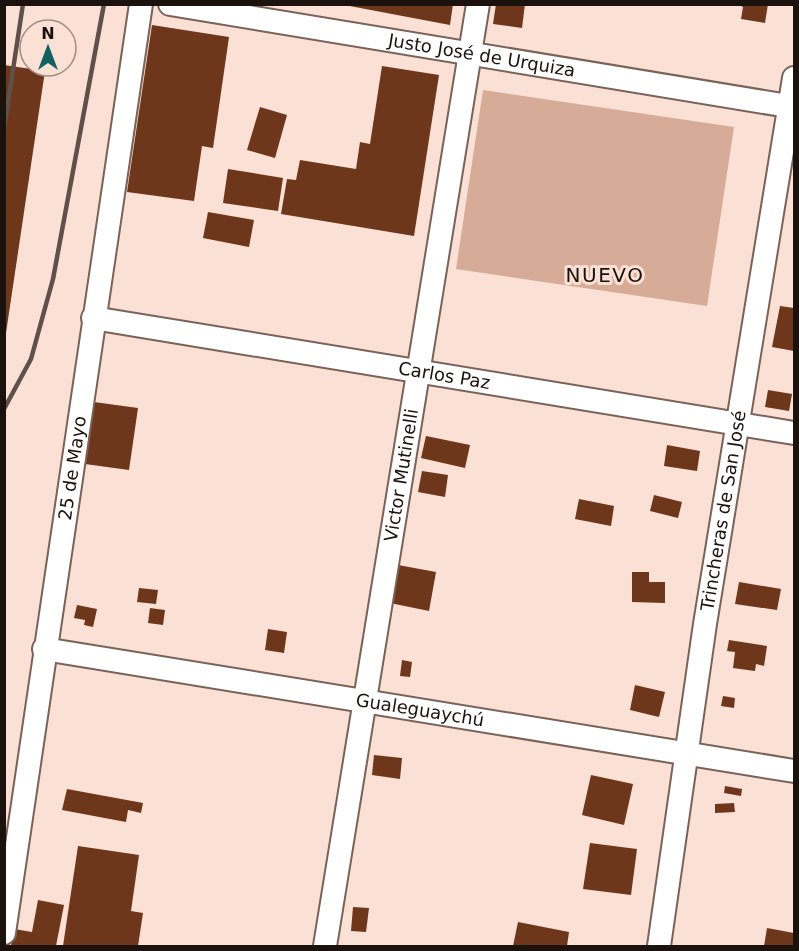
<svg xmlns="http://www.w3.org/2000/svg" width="799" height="951" viewBox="0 0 799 951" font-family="'DejaVu Sans',sans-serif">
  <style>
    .green { fill: #d6ab98 }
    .building { fill: #6e361b }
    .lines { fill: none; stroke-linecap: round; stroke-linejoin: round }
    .minor-casing { stroke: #796259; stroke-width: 26 }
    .minor { stroke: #fff; stroke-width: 22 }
    .rail { stroke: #5f504a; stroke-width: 4.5 }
    .labels { text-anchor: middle; stroke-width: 6; stroke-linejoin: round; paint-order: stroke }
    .street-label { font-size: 18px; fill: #1b120e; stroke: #fbe0d5 }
    .neighbourhood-label { font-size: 20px; letter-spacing: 1.5px; fill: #1b120e; stroke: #fbe0d5 }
  </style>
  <rect width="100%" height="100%" fill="#fbe0d5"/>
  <path class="green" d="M483,90L734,127L707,306L456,269Z"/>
  <path class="building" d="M339,4H453L450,25Z
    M496,4H525L522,28L493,24Z
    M737,4H768L765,23L741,19L743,7Z
    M152,25L229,37L213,148L202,146L194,201L127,192Z
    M4,65L45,71L6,333H4Z
    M382,66L439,75L414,236L281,214L287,179L296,180L300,160L356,169L360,142L370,144Z
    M260,107L287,115L275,158L247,150Z
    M228,169L283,178L278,211L223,203Z
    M208,212L254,220L249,247L203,238Z
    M780,306L794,308V351L772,347Z
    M768,390L792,394L789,411L765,407Z
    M94,402L138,408L129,470L85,464Z
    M426,436L470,445L465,468L421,458Z
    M667,445L700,451L697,471L664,466Z
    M422,471L448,475L445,497L418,492Z
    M654,495L682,502L678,518L650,511Z
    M579,499L614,506L611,526L575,519Z
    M398,565L436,572L429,611L390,603Z
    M632,572H649V582H665V603L632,602Z
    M739,582L781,589L777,610L735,604Z
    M139,588L158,590L156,604L137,602Z
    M77,605L97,609L93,627L84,625L85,620L74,618Z
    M150,608L165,610L163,625L148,623Z
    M268,629L287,632L284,653L265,650Z
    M729,640L767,646L764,666L756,664L755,671L733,668L735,652L727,651Z
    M402,660L412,662L410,677L400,676Z
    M635,685L665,692L659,717L630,710Z
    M723,696L735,698L734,708L721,706Z
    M374,755L402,758L400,779L372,775Z
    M591,775L633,784L624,825L582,815Z
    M725,786L742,789L741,796L724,793Z
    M67,789L143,803L141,813L128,810L126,822L62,810Z
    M734,803L735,812L715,813V804Z
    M590,843L637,849L631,895L583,889Z
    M78,846L139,855L131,911L143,913L138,946H63Z
    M38,900L64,905L56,946H11L14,929L32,932Z
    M353,907L369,908L366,932L351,931Z
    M518,922L569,932L567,946H513Z
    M767,928L794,933L793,946H764Z"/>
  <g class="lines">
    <g class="minor-casing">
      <g id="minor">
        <path id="s1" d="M170,4L794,107"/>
        <path id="s2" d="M93,318L794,433"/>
        <path id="s3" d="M44,649L794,771"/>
        <path id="s4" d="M4,933L141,4"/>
        <path id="s5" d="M325,946L478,4"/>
        <path id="s6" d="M659,946L705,624L794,78"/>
      </g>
    </g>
    <use href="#minor" class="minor"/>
    <path class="rail" d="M4,5L5,4
      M4,129L23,4
      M4,409L31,359L53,279L104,4"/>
  </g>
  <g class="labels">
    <g class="street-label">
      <text dy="6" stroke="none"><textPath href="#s1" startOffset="316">Justo José de Urquiza</textPath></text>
      <text dy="6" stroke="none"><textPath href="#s2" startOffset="356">Carlos Paz</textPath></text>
      <text dy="6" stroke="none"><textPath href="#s4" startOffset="470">25 de Mayo</textPath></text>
      <text dy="6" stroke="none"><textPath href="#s5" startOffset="477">Victor Mutinelli</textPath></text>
      <text dy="6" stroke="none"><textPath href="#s6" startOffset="440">Trincheras de San José</textPath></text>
      <text dy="6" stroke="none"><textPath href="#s3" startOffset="381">Gualeguaychú</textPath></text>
    </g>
    <g class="neighbourhood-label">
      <text x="605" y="282">NUEVO</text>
    </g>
  </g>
  <rect width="799" height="951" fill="none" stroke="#1b120e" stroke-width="12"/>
  <g transform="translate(48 48)"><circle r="28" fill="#fbe0d5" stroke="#a18e85" stroke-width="1.5"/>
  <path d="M0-4.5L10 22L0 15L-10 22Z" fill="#126262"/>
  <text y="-9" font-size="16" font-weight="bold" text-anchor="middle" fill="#1b120e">N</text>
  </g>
</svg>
